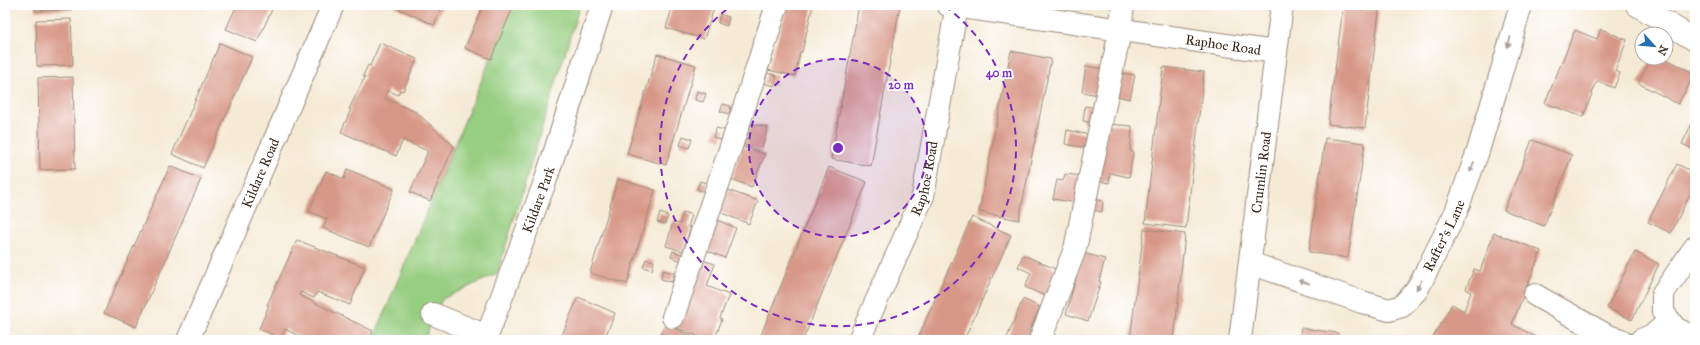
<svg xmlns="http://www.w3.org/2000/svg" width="1700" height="345" viewBox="0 0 1700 345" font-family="'IM FELL Great Primer',serif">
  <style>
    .green { fill: #97ce81; stroke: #697c50 }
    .building { fill: #d89887 }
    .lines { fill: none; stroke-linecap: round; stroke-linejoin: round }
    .minor-casing { stroke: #988a7a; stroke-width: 24 }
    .major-casing { stroke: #988a7a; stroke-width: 24 }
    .minor { stroke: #fff; stroke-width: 22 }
    .major { stroke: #fff; stroke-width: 22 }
    .oneway { fill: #a79f9a }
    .ring { fill: none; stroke: #7b2cbf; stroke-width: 2; stroke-dasharray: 7 5 }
    .labels { text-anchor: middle; stroke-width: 3.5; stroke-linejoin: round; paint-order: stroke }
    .street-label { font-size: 14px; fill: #3b2a1e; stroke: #fff }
    .centre { fill: #7b2cbf; stroke: #fff; stroke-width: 2 }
    .ring-label { font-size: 12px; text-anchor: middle; font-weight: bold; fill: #7b2cbf; stroke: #fff; stroke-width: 3.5; stroke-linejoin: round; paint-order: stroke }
  </style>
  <rect width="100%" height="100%" fill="#fff"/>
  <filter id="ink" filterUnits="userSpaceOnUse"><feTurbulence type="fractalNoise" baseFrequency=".025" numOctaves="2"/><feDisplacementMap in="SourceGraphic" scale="8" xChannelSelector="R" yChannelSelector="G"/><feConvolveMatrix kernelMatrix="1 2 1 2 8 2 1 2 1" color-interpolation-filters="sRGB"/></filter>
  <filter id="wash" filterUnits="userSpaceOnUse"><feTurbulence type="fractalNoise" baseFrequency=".012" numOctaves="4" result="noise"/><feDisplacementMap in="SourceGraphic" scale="16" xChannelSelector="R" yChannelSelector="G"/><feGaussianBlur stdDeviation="0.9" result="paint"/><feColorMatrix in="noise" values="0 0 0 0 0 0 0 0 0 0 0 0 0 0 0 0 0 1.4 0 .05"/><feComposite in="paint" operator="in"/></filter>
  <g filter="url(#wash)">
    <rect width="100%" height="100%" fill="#f5ead5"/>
    <path class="green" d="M513,5H580L497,274L442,299L424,340H373Z"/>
    <g id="blocks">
      <path class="building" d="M35,5H71V10L35,11Z
        M237,5H274L257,42L226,29Z
        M396,5H443L434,25L395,7Z
        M483,5H514L491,59L465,48Z
        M673,5H715L704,39L666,28Z
        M788,5H813L802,52H800L795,76L768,70Z
        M859,5L900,6L871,166L831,159Z
        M1343,7L1379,11L1365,128L1328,124Z
        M720,14L729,17L727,26L718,23Z
        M71,19L73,65L37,66L36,20Z
        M1601,29L1627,40L1615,71L1620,73L1614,88L1597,81L1583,117L1545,103L1575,30L1597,39Z
        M220,43L252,57L203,168L172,154Z
        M380,43L417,59L403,91L400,90L398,95L388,90L384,98L416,112L454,146L430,201L410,192L428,151L403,140L396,156L341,132L351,109H349L365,77L363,76L368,65L370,66Z
        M1011,51L1051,59L1019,220L979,212Z
        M657,54L696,65L666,165L627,154Z
        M1652,58H1665L1695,74L1678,104L1638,83Z
        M1086,66L1104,69L1099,95L1082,92Z
        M1163,67L1204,72L1186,228L1145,223Z
        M767,73L777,76L774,86L764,83Z
        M1121,73L1135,75L1130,99L1117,96Z
        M73,77L75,169L40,170L38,78Z
        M697,91L706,94L703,102L695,100Z
        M723,104L731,106L729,114L720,111Z
        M1085,106L1097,108L1094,123L1083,121Z
        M1695,117V150L1682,144Z
        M751,124L768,127L761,151L744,145Z
        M1108,124L1132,126L1130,151L1133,152L1129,177L1110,173L1109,183L1098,181Z
        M716,128L725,130L721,140L713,137Z
        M1067,130L1090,135L1087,148L1065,144Z
        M683,136L692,139L689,148L680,145Z
        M1325,138L1365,143L1348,258L1309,252Z
        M1532,140L1572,155L1544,226L1504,210Z
        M743,147L765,154L752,187L731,179Z
        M1677,164L1695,173V184L1671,233L1648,222Z
        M170,166L201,179L136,327L104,313Z
        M829,167L867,182L803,340H759Z
        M347,169L394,189L369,247L323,228L327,219L309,211L326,171L344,179Z
        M1065,174L1083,176L1078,203L1053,199L1057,180L1063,181Z
        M618,179L655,190L627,284L590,273Z
        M700,181L708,184L705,192L697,189Z
        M728,190L758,201L749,224L719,212Z
        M1095,199L1103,201L1102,212L1093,210Z
        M683,212L692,215L688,227H691L683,251L666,246L673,222L680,224Z
        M660,213L668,216L665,224L657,222Z
        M972,217L1011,235L964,340H917Z
        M717,220L736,228L725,258L706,250Z
        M1144,229L1185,234L1174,340H1130Z
        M1494,233L1541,251L1512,324L1541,340H1438L1433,337L1452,304L1464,311L1471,292L1466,289L1474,269L1480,271Z
        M297,240L365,267L350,305L317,292L314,298L301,292L299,295L373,331L369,340H307L285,329L281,338L259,329L269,305H267Z
        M673,251L684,255L682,261L671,257Z
        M1635,252L1659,264L1632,320L1607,308Z
        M1083,253L1105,259L1099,281L1101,282L1088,321L1066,314Z
        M1023,255L1058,270L1045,296L1025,287L1031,273L1018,267Z
        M646,259L654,261L652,270L643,267Z
        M702,260L715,264L707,286L729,295L720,318L722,319L715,339L704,335L702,338L677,328Z
        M663,270L674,273L672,282L661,279Z
        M578,297L615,313L604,340H560Z
        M1023,299L1040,307L1029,331L1031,332L1028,340H1006Z
        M666,324L694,338L693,340H658Z
        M1301,328L1338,333L1337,340H1299Z"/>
    </g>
  </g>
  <g filter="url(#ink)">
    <use href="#blocks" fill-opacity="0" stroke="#988a7a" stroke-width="1"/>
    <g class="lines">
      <g class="minor-casing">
        <g id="minor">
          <path id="s1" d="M948,5L1275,52"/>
          <path d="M1637,5L1695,40"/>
          <path d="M1695,247L1663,293V312L1675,328L1695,338"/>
          <path id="s2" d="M1250,263L1362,302L1389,310L1402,306L1417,290L1456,212L1478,151L1521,5"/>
          <path d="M1535,295L1608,336L1621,340"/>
          <path id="s3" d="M433,314L487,336L545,182L602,5"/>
          <path d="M673,317L742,114L777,5"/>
          <path id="s4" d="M188,340L333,5"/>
          <path id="s5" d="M859,340L923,196L957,5"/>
          <path d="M1040,340L1075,249L1120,31L1123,5"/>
          <path d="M1641,340L1653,335L1670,321"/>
        </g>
      </g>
      <g class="major-casing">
        <g id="major">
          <path id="s6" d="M1240,340L1282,5"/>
        </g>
      </g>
      <use href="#minor" class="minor"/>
      <use href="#major" class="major"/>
    </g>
    <defs><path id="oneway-solid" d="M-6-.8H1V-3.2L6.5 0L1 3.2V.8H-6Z"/></defs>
    <g class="oneway">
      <use href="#oneway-solid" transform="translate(1509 42) rotate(107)"/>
      <use href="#oneway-solid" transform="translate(1472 167) rotate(111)"/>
      <use href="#oneway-solid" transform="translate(1304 282) rotate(-161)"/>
      <use href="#oneway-solid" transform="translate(1419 285) rotate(119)"/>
    </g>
  </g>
  <circle cx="838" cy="148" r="89" fill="#7b2cbf" fill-opacity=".12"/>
  <g class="ring">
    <circle cx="838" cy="148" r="89"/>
    <path d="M945 6A178 178 0 1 1 731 6"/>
  </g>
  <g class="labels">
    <g class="street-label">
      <text dy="5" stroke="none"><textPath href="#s1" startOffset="278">Raphoe Road</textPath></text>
      <text dy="5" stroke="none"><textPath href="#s6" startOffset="169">Crumlin Road</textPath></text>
      <text dy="5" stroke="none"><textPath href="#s4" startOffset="182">Kildare Road</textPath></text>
      <text dy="5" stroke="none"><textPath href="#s5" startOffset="175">Raphoe Road</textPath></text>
      <text dy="5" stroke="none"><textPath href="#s3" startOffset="204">Kildare Park</textPath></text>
      <text dy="5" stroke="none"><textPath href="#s2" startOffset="243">Rafter's Lane</textPath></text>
    </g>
  </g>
  <circle cx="838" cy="148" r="6" class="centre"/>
  <g class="ring-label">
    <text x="999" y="77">40 m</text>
    <text x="901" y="89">20 m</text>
  </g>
  <rect width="1700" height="345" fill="none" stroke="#fff" stroke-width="20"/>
  <g transform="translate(1654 46) rotate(117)"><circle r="19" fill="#ffffff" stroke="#b1aaa5"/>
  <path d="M0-3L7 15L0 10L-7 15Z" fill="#1f6fb2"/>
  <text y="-6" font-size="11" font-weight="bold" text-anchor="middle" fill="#3b2a1e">N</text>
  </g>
</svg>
